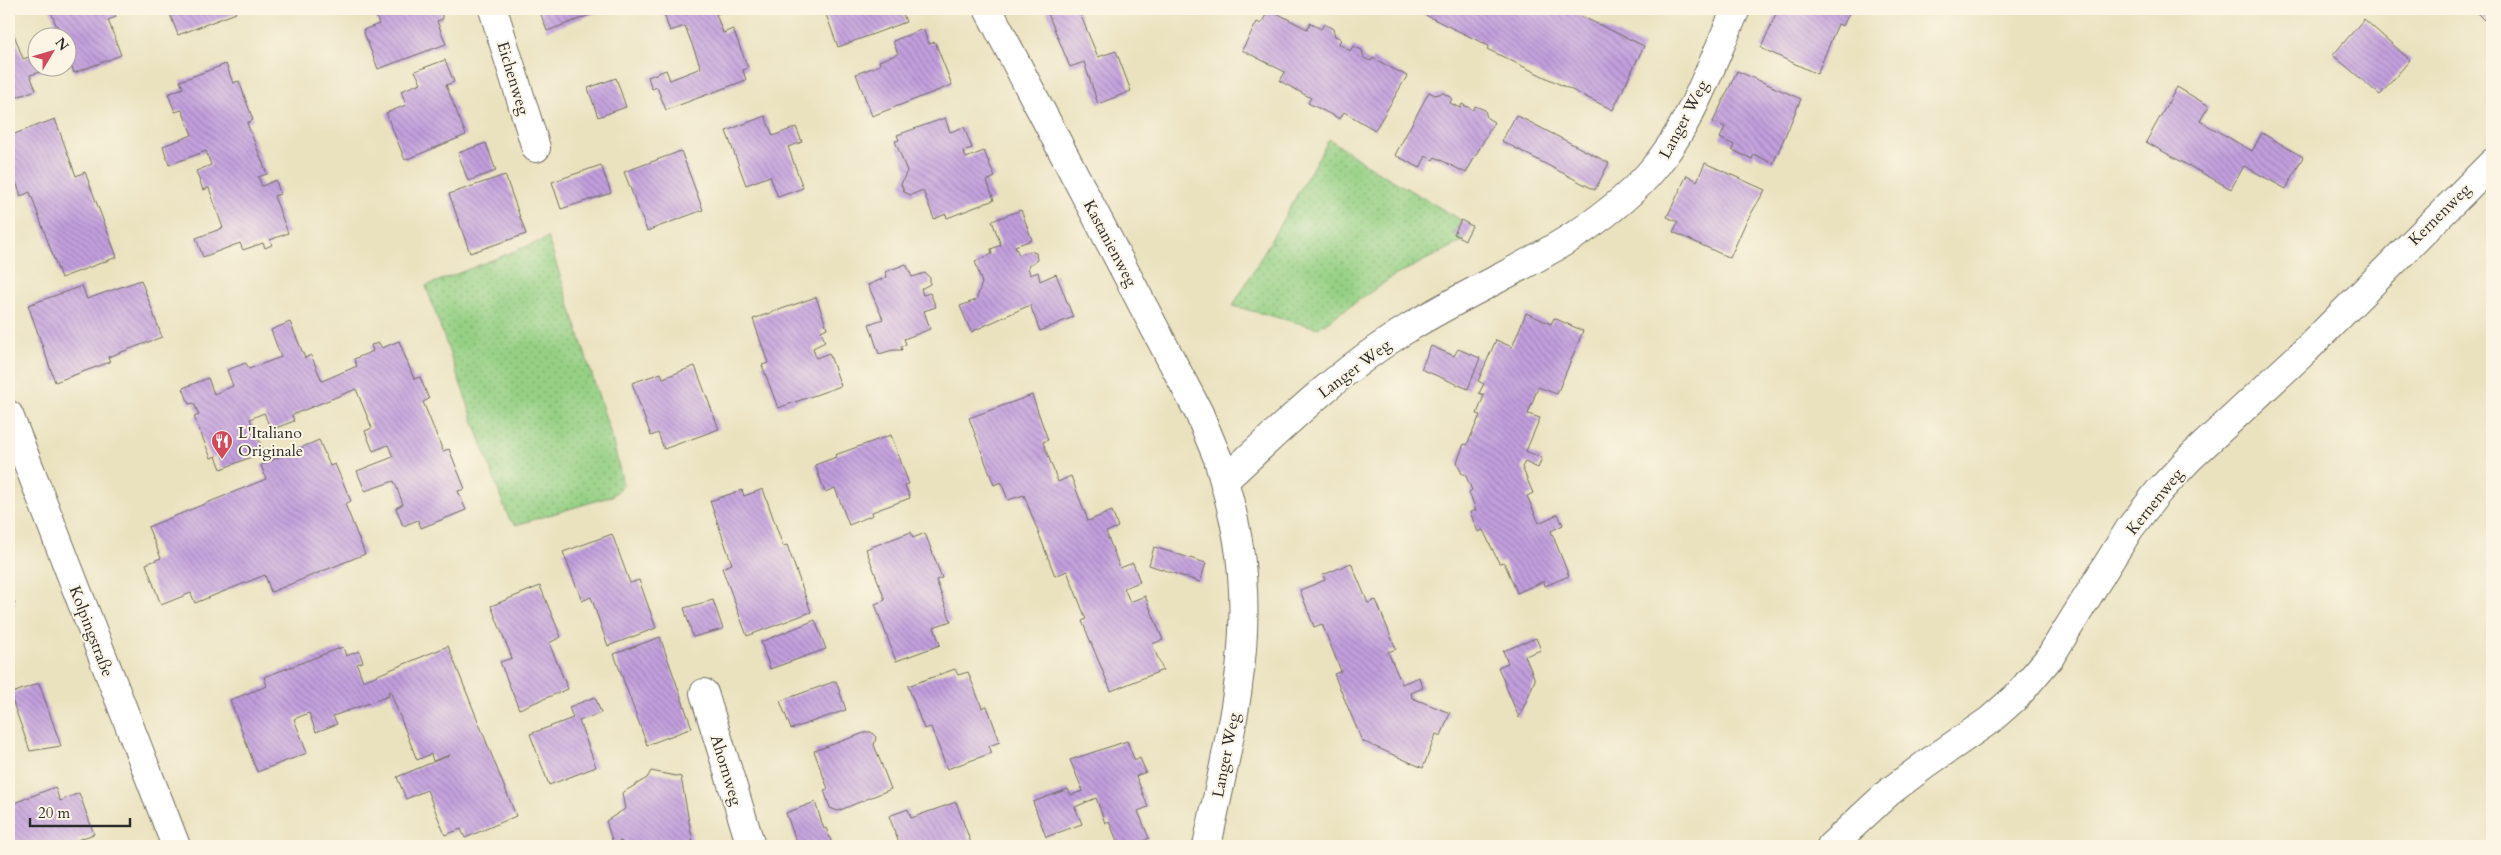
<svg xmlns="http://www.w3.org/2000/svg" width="2501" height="855" viewBox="0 0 2501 855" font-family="Cardo,serif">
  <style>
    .grass { fill: url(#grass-dots); stroke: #607e58 }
    .building { fill: url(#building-back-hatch) }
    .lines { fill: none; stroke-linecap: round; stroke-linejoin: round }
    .minor-casing { stroke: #6e6b5f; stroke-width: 30 }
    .minor { stroke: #fff; stroke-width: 28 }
    .labels { text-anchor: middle; stroke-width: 4; stroke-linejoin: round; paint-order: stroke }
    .street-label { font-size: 16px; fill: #2b2b2b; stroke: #fcf5e5 }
    .poi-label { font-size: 16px; fill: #2b2b2b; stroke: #fcf5e5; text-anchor: start }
  </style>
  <defs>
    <pattern id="grass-dots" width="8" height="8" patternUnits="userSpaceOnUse" patternTransform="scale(1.25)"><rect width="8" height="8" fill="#95d084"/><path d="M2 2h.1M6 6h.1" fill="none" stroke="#7aa96c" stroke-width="1.8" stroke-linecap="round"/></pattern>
    <pattern id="building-back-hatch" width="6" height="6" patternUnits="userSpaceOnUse" patternTransform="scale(1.25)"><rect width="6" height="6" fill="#c29fde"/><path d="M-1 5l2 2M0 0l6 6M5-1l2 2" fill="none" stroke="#9e82b4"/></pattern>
  </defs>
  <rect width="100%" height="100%" fill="#fcf5e5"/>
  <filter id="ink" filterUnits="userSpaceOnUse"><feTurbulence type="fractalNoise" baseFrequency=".02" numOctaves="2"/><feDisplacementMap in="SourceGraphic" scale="10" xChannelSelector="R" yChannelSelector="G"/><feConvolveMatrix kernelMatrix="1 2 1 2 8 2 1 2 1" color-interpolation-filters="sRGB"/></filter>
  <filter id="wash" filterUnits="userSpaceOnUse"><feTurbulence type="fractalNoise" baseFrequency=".0096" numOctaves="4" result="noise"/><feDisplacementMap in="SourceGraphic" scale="20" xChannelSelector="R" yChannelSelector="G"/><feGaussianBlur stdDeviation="1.12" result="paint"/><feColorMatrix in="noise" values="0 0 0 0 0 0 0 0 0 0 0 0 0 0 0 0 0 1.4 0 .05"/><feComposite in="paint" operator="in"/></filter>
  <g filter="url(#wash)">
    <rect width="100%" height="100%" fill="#eae2bf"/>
    <path class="grass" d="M1329,139L1370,167L1461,220L1454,234L1465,240L1394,276L1318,328L1233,306Z
      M548,238L612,438L623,484L621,488L612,496L516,525L510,520L503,504L426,286Z"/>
    <g id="blocks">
      <path class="building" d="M50,9H113L116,17L108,20L121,55L74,73L68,56V38H61Z
        M168,9H234L236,13L178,35Z
        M373,9H433L434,11L440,9L443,19L437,21L446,44L378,69L363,30L379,24Z
        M539,9H597L598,12L547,31Z
        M662,9H720L721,12L716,14L723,33L733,29L748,68L743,70L746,80L666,110L657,87L652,89L648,77L666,70L670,80L701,68L685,26L670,31Z
        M824,9H901L906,22L838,47Z
        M1046,9H1078L1098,57L1116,51L1131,91L1098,104L1084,62L1070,67Z
        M1269,9L1307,29L1310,23L1321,29L1324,24L1333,29L1335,36L1341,39L1339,44L1350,51L1353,46L1362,50L1364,58L1371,61L1373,58L1407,76L1375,130L1344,112L1340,119L1308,103L1311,98L1280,81L1285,72L1242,50L1257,22L1261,24Z
        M1413,9H1566L1644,46L1613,110L1487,49L1489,46Z
        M1778,9H1851L1843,26L1838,24L1817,74L1761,48Z
        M2473,9H2492V21L2487,16L2484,20Z
        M2364,19L2410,60L2380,95L2333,55Z
        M12,29L23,59L38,54V68H43L44,71L30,75L36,90L9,100V31Z
        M923,29L929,44L935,42L952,85L872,116L856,74L880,65L879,61L898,54L893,41Z
        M445,60L454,82L446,85L466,135L405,160L386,113L406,105L401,91L421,83L415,71Z
        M226,64L233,83L239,81L253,120L247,123L267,174L258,177L262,186L276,180L280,194L274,196L288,233L270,240L272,245L265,248L263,243L243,250L240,243L203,257L196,238L223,228L209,188L203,190L196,171L211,165L206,151L169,165L163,146L192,135L182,110L175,112L168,94L183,88L180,81Z
        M1737,71L1801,99L1773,164L1754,154L1752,159L1732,150L1734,145L1720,138L1725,127L1713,122Z
        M616,78L626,107L598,117L588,88Z
        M2177,87L2209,106L2200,121L2252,151L2262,133L2303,157L2286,189L2244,166L2231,189L2146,142Z
        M1429,92L1435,95L1443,93L1452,98L1450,103L1460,108L1462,104L1473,110L1475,106L1485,110L1487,118L1494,122L1466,173L1435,157L1433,160L1426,156L1420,168L1395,155Z
        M1516,115L1609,163L1595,190L1502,141Z
        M765,116L773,136L796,127L802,142L788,147L803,188L778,197L770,176L746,185L726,131Z
        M945,118L950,132L964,127L972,148L963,151L966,158L984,151L995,177L987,181L994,200L947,218L946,214L934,219L923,190L911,195L904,192L901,184L907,171L895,141L899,140L897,135Z
        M55,119L76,176L85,172L117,257L61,278L30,192L21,196L9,162V136Z
        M486,143L496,171L468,181L458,153Z
        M681,151L703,210L647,231L624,172Z
        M1705,163L1765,190L1745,224L1730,258L1673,232L1678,222L1667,217L1687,175L1697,181Z
        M601,165L611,193L561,209L552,182Z
        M505,175L526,234L470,253L449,194Z
        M1021,210L1032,240L1015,246L1019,255L1030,251L1036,253L1037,260L1028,266L1030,275L1038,272L1040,281L1056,274L1073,317L1040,331L1030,305L971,332L960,306L976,300L982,283L975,261L992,254L991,249L1001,245L992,221Z
        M1461,220L1472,226L1465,240L1454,234Z
        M906,264L912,277L925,273L930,278V284L921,289L923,295L930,293L936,307L924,311L930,329L904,339L906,344L901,347L902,350H893L879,354L869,324L883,319L868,285L887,277L885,272Z
        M141,280L162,337L108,357L110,362L55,382L28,305L82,286L87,299Z
        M816,297L827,328L821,331L825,342L813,348L816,358L829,353L841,386L778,408L762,365L768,363L753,319Z
        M1526,313L1551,324L1554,318L1583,331L1557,394L1538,387L1528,414L1540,418L1526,451L1542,458L1538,468L1525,462L1522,467L1533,493L1527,496L1539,523L1558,514L1563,525L1551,531L1569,576L1545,586L1544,581L1517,593L1504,562L1499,563L1483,530L1478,532L1470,512L1476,510L1469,492L1472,490L1465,474H1462L1457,462L1464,444L1467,445L1480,415L1477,414L1484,395L1479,393L1484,384L1478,381L1496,340L1512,347Z
        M290,322L305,358L311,355L322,381L357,366L354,359L373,351L371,345L379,343L382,348L399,341L414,379L420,377L429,399L423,402L443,451L449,449L465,489L458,491L466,510L421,528L418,520L403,526L396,508L403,504L394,481L365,491L357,471L393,457L388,445L373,451L365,431L372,428L356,389L292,415L294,421L271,430L264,413L250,419L264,452L221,469L216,456L211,458L194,417L199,415L194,403L189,404L183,388L208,378L214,394L233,386L227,370L246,363L249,369L281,357L271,330Z
        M1431,346L1454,356L1458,349L1480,358L1468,389L1421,369Z
        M695,366L719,429L664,449L658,433L651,436L632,383L661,373L663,378Z
        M1032,395L1048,440L1043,442L1058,482L1071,476L1088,521L1112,511L1118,527L1106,532L1120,568L1133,563L1140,582L1124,588L1130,602L1145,596L1163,640L1152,644L1163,670L1111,691L1082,621L1086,619L1067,571L1055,576L1024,495L1008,500L1001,482L994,485L969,418Z
        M891,435L909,484L905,485L910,498L872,512L873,515L849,525L835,488L825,492L815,465L836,457L835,455Z
        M319,440L330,466L335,464L351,501L345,504L365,554L271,592L265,575L195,603L191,593L161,605L146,564L161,558L148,527L266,479L261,465Z
        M763,489L783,546L787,545L811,612L747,636L722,568L732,564L710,501L742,490L744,496Z
        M911,532L913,538L925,533L942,578L936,580L951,621L934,627L940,645L896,661L875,604L885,600L866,549Z
        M612,534L630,583L639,580L656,628L608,646L591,597L582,601L563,552Z
        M1154,547L1206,563L1200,582L1149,565Z
        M1351,563L1368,603L1376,600L1396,649L1388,652L1402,684L1419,677L1423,688L1411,693L1412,698L1450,713L1441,736L1436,734L1423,768L1362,741L1334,674L1341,671L1322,624L1314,627L1300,590L1325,580L1323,575Z
        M540,586L561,637L549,643L568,689L519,709L500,662L512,658L491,606Z
        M9,588L15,604L9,606Z
        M713,600L723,629L693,637L684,608Z
        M815,620L826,649L770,669L761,642Z
        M660,637L692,728L647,745L614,654Z
        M1536,638L1541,650L1525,656L1535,680L1519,718L1498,667L1508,663L1503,651Z
        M448,646L516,816L465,838L461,829L445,835L427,790L406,799L397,777L450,755L433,761L431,754L417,760L390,691L388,692L389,696L333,716L337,724L316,732L309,713L294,719L307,753L257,772L230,700L267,686L264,677L343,647L346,656L359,651L363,662L357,664L363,681Z
        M955,669L958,675L968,672L982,708L987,706L1000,742L989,746L992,753L947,769L931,727L924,729L908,686Z
        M836,681L846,710L791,729L780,701Z
        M39,683L61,746L30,751L10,694Z
        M595,697L601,713L579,721L596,767L549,785L530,734L573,718L569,707Z
        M867,732H871L876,737L874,745L891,789L838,811L830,808L824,790L828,789L814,751Z
        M1127,741L1135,761L1140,758L1146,772L1136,776L1148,807L1138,811L1149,838L1143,841L1145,846H1119L1109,821L1105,823L1096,798L1075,807L1082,824L1046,837L1033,802L1068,789L1071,795L1083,791L1070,760Z
        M651,771L681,777L693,844L679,846H624L621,841L613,843L606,821L625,809L622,793L647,778Z
        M55,787L60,801L79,793L94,834L77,840L79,846H9V805Z
        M815,802L824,829L826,828L833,846H798L786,813Z
        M956,802L972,846H900L889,816L908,809L911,818Z"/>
    </g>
  </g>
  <g filter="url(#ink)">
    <use href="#blocks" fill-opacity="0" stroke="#6e6b5f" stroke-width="1"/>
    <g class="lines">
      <g class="minor-casing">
        <path id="minor" d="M493,9L536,148
          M988,9L1199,413L1218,459L1224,481
          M9,415L176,846
          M704,693L751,846
          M1207,846C1225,758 1250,665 1242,575C1240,543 1233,512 1224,481C1283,426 1341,369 1410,327C1490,278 1584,245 1648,175C1690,129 1711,65 1736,9
          M1831,846L1889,792L1929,762L1990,720L2017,696L2050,657L2130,528L2159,491L2190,458L2305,351L2492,163"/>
      </g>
      <use href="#minor" class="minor"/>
    </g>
  </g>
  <defs>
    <g id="restaurant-pin" transform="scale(1.125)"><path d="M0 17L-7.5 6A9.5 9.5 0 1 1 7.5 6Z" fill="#d1495b" stroke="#fcf5e5"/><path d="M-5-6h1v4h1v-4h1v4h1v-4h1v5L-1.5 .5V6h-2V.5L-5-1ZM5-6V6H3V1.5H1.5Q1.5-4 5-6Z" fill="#fff"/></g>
  </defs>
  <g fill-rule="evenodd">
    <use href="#restaurant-pin" x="222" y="441"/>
  </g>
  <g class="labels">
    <g class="street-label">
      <text transform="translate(514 78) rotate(73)" y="6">Eichenweg</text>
      <text transform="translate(1683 119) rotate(-62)" y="6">Langer Weg</text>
      <text transform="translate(2439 214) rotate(-45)" y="6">Kernenweg</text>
      <text transform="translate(1111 243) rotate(62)" y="6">Kastanienweg</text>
      <text transform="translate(1354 368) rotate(-37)" y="6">Langer Weg</text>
      <text transform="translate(2154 501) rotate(-51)" y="6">Kernenweg</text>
      <text transform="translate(92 631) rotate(69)" y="6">Kolpingstraße</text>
      <text transform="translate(1225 755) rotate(-79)" y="6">Langer Weg</text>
      <text transform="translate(727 770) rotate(73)" y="6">Ahornweg</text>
    </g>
    <g class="poi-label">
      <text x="238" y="438">L'Italiano<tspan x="238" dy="18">Originale</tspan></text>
    </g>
  </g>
  <rect width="2501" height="855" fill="none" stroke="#fcf5e5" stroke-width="30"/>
  <g transform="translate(52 52) rotate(52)"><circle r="24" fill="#fcf5e5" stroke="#a8a49b"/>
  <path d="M0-4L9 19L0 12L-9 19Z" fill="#d1495b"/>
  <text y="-8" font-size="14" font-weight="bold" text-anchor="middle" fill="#2b2b2b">N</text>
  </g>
  <path d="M30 818v8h100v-8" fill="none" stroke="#2b2b2b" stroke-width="2.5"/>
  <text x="38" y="818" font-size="15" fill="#2b2b2b" stroke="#fcf5e5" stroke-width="4" paint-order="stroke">20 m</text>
</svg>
